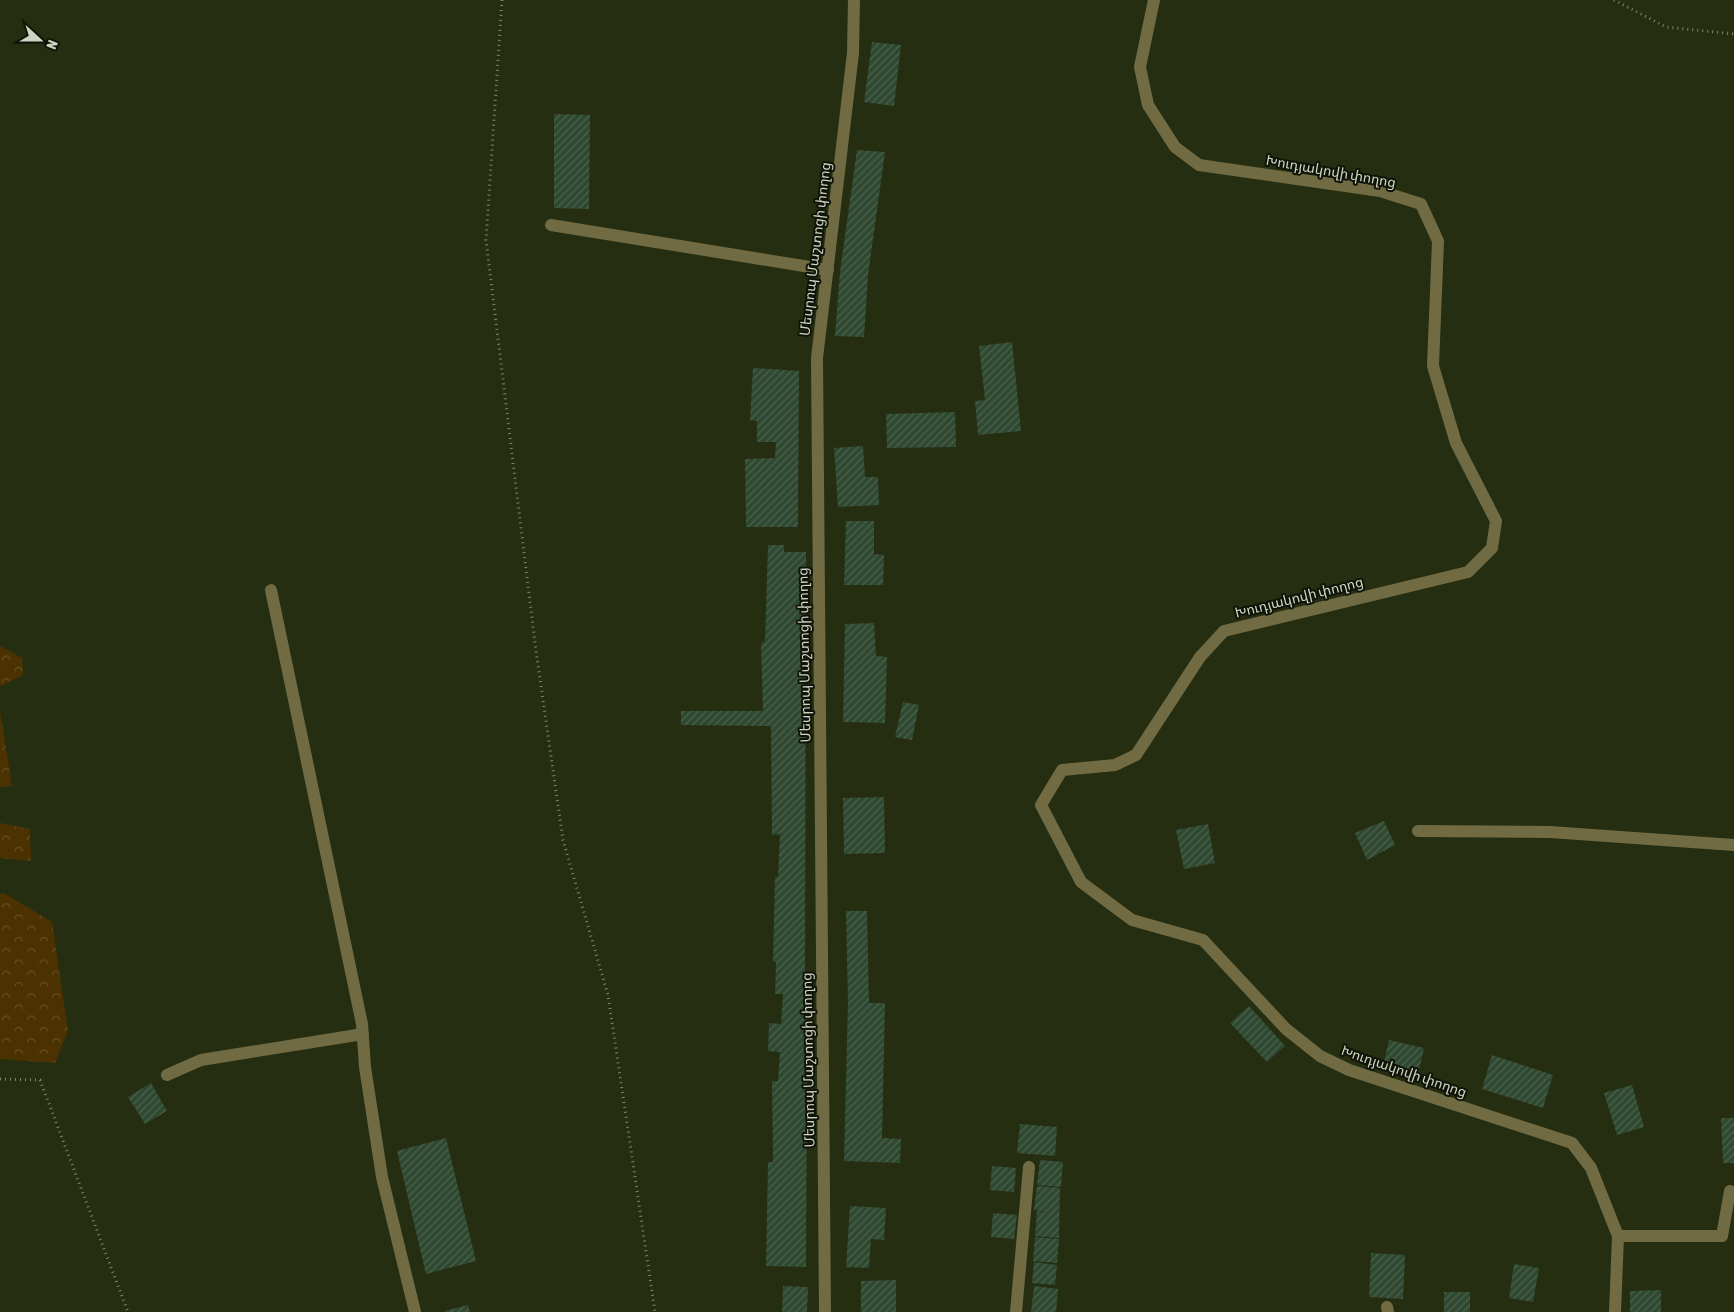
<svg xmlns="http://www.w3.org/2000/svg" width="1734" height="1312" viewBox="0 0 1734 1312" font-family="'Asap Condensed','Noto Sans Armenian',sans-serif">
  <style>
    .forest { fill: url(#forest-crowns) }
    .building { fill: url(#building-hatch) }
    .lines { fill: none; stroke-linecap: round; stroke-linejoin: round }
    .path { stroke: #7e866f; stroke-width: 3; stroke-dasharray: 1 4; stroke-linecap: butt }
    .minor { stroke: #716b43; stroke-width: 12 }
    .labels { text-anchor: middle; stroke-width: 4; stroke-linejoin: round; paint-order: stroke }
    .street-label { font-size: 14px; fill: #ced5c3; stroke: #101408 }
  </style>
  <defs>
    <pattern id="forest-crowns" width="20" height="18" patternUnits="userSpaceOnUse" patternTransform="scale(1.25)"><rect width="20" height="18" fill="#4c3200"/><path d="M2 6a3 3 0 1 1 6 0M12 15a3 3 0 1 1 6 0" fill="none" stroke="#654f24"/></pattern>
    <pattern id="building-hatch" width="6" height="6" patternUnits="userSpaceOnUse" patternTransform="scale(1.25)"><rect width="6" height="6" fill="#2f4831"/><path d="M-1 1l2-2M0 6l6-6M5 7l2-2" fill="none" stroke="#4c624d"/></pattern>
  </defs>
  <rect width="100%" height="100%" fill="#252e10"/>
  <path class="forest" d="M0,646L22,658L23,675L0,686Z
    M0,711L12,786L0,787Z
    M0,823L30,829L31,861L0,858Z
    M4,893L52,922L68,1031L55,1063L0,1059V894Z"/>
  <path class="building" d="M872,42L901,45L894,106L864,102Z
    M554,114L590,115L589,209L554,208Z
    M857,150L885,152L868,275L864,337L835,336L840,272Z
    M1012,342L1021,431L978,435L975,401L985,400L979,346Z
    M753,368L799,371L798,527H746L745,459L775,458L776,442H757V421L750,420Z
    M955,412L956,447L887,448L886,414Z
    M863,446L865,477H878L879,505L838,507L834,448Z
    M846,521H874V554L884,555L883,585H844Z
    M768,545H784V552H806L805,963L804,996H798L810,997L807,1053L806,1267L766,1266L768,1162H773L772,1081H778L780,1052L768,1051L769,1023L781,1024L783,994H775L776,962H773L775,877H778L780,834L772,835L771,726L681,725V711H763L761,644L765,641Z
    M874,623L876,656L887,657L885,723L843,722L845,624Z
    M903,702L919,705L912,740L895,737Z
    M884,797L885,853L844,854L843,798Z
    M1384,821L1395,845L1367,860L1355,833Z
    M1208,824L1215,863L1184,869L1176,830Z
    M846,911H867L869,1003H885L882,1138L901,1139L900,1163L844,1161L848,1002Z
    M1249,1006L1285,1046L1267,1062L1230,1023Z
    M1389,1040L1424,1048L1417,1079L1382,1071Z
    M1492,1055L1553,1075L1543,1108L1482,1089Z
    M151,1083L167,1111L145,1124L128,1097Z
    M1632,1085L1644,1127L1617,1135L1604,1093Z
    M1721,1118H1734V1163H1723Z
    M1020,1124L1057,1127L1055,1156L1017,1153Z
    M446,1138L476,1261L426,1274L397,1151Z
    M1040,1160L1063,1162L1061,1187L1037,1185Z
    M992,1166L1016,1168L1014,1192L990,1190Z
    M1037,1186L1060,1188L1059,1238L1035,1236L1037,1211L1050,1212L1034,1210Z
    M850,1206L886,1208L884,1240L871,1239L869,1268L846,1267Z
    M993,1213L1017,1215L1014,1239L991,1237Z
    M1035,1237L1059,1239L1057,1263L1033,1261Z
    M1371,1253L1405,1255L1403,1299L1369,1297Z
    M1034,1262L1057,1265L1055,1285L1032,1283Z
    M1514,1264L1539,1268L1533,1302L1509,1298Z
    M896,1280V1312H861V1281Z
    M783,1286L808,1287L807,1312H782Z
    M1034,1286L1058,1289L1056,1312H1031Z
    M1661,1290V1312H1630V1291Z
    M1444,1292H1470V1312H1444Z
    M468,1305L470,1312H445V1311Z"/>
  <g class="lines">
    <path class="path" d="M502,0L486,240L536,651L563,840L608,995L655,1312
      M1614,0L1666,27L1734,34
      M0,1079L40,1080L128,1312"/>
    <path class="minor" d="M1154,0L1140,67L1148,105L1175,147L1199,165L1380,191L1421,204L1438,241L1433,366L1456,443L1496,521L1492,548L1468,572L1224,631L1200,657L1136,755L1115,765L1062,770L1041,805L1081,882L1132,920L1203,940L1286,1029L1320,1056L1349,1070L1572,1143L1591,1168L1618,1236L1615,1312
      M551,225L828,270
      M271,590L362,1024L365,1067L382,1177L415,1312
      M1418,831L1550,832L1734,845
      M167,1075L201,1060L363,1034
      M1618,1236H1722L1730,1191
      M1387,1307L1388,1312
      M825,1312L817,358L853,53L854,0
      M1016,1312L1029,1167"/>
  </g>
  <g class="labels">
    <g class="street-label">
      <text transform="translate(1331 171) rotate(10)" y="5">Խուդյակովի փողոց</text>
      <text transform="translate(815 249) rotate(-83)" y="5">Մեսրոպ Մաշտոցի փողոց</text>
      <text transform="translate(1299 597) rotate(-14)" y="5">Խուդյակովի փողոց</text>
      <text transform="translate(804 655) rotate(-91)" y="5">Մեսրոպ Մաշտոցի փողոց</text>
      <text transform="translate(808 1060) rotate(-91)" y="5">Մեսրոպ Մաշտոցի փողոց</text>
      <text transform="translate(1404 1071) rotate(19)" y="5">Խուդյակովի փողոց</text>
    </g>
  </g>
  <g transform="translate(40 40) rotate(111)" stroke="#101408" stroke-width="4" paint-order="stroke">
  <path d="M0-4L9 19L0 12L-9 19Z" fill="#ced5c3"/>
  <text y="-8" font-size="14" font-weight="bold" text-anchor="middle" fill="#ced5c3">N</text>
  </g>
</svg>
